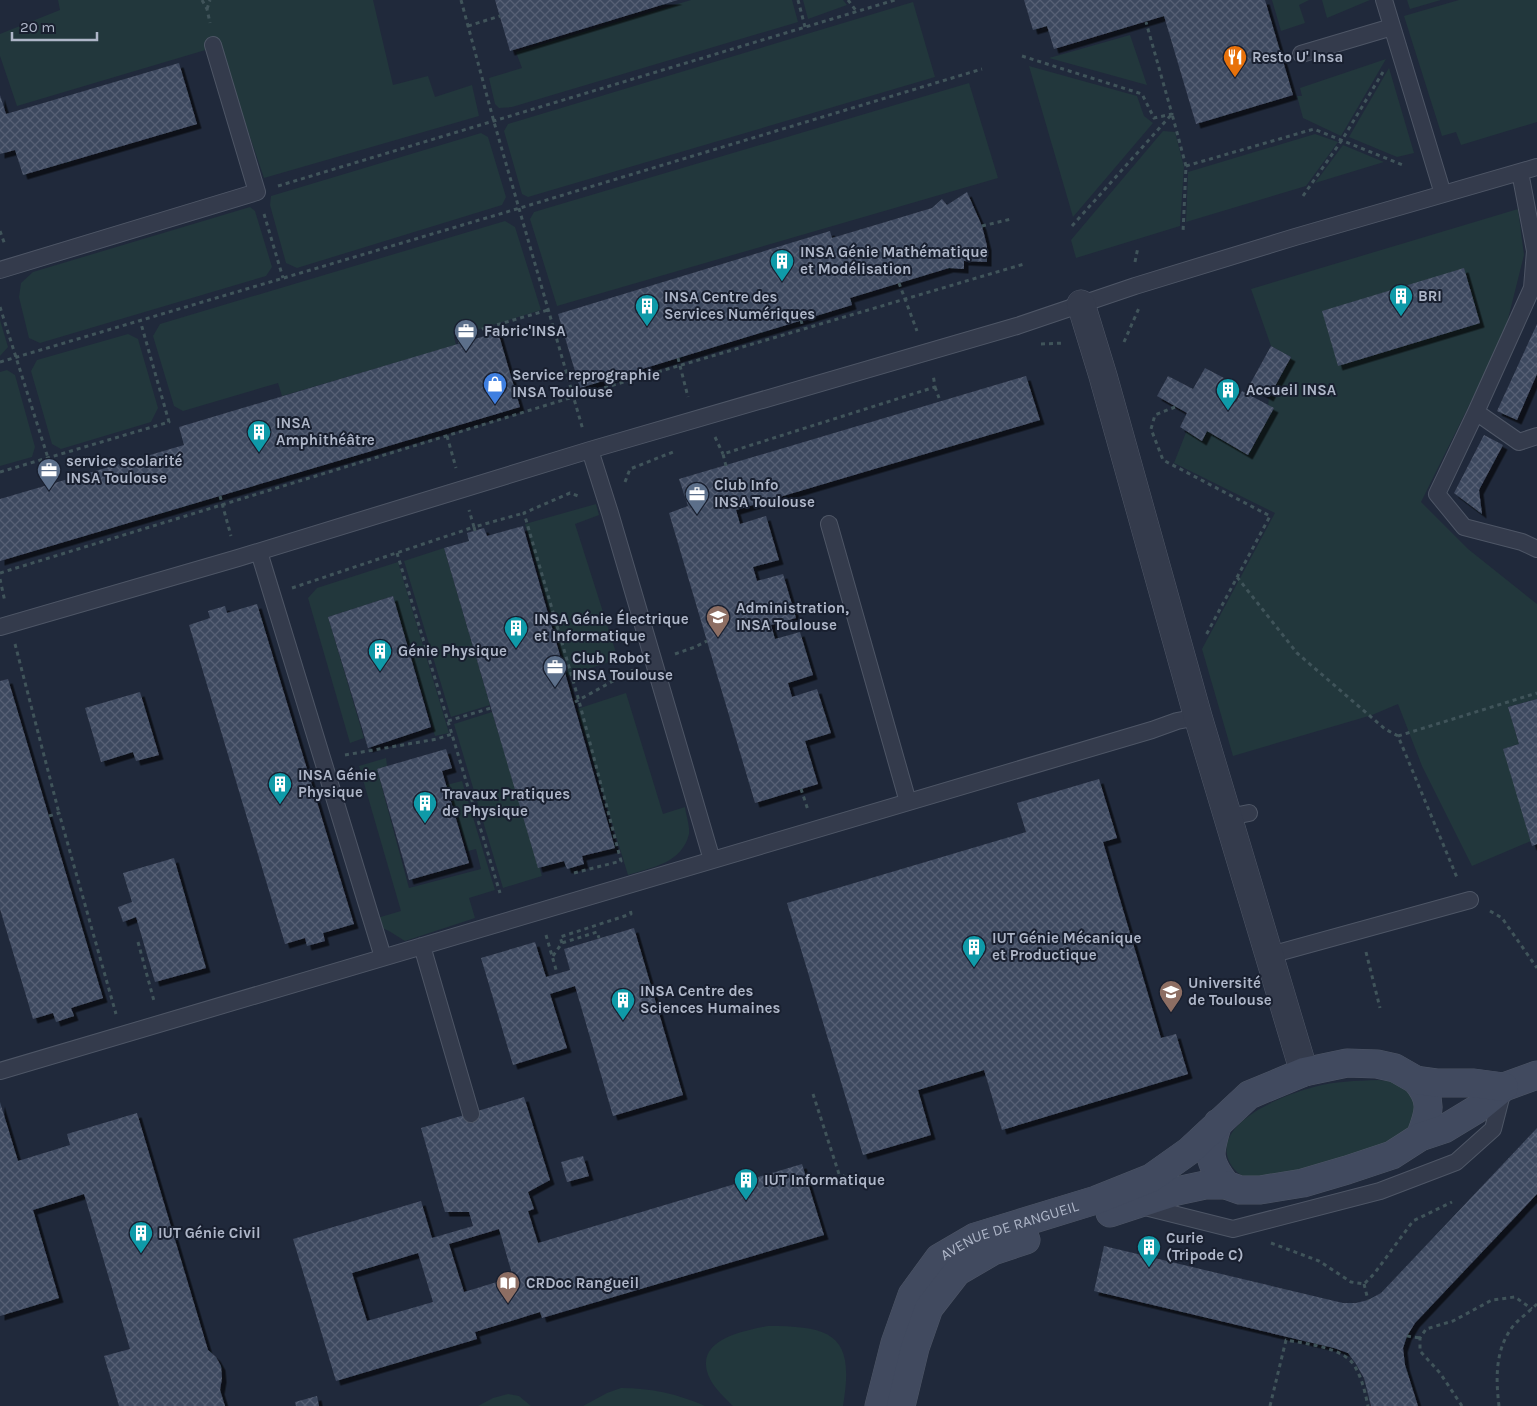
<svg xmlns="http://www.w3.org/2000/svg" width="1537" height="1406" viewBox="0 0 1537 1406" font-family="Karla,sans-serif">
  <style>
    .green { fill: #22373c }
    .building { fill: url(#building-cross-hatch); fill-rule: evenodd; filter: url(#shadow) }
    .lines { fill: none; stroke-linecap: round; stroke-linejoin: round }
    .lane-casing { stroke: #4e5666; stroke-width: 18 }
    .street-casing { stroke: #4e5666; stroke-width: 29 }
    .secondary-casing { stroke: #4e5666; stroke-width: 29 }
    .path { stroke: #40545a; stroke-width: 3; stroke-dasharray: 4 4; stroke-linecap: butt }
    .lane { stroke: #343b4c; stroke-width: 16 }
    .street { stroke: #343b4c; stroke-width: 28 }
    .secondary { stroke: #414a5f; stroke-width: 28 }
    .labels { text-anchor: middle; stroke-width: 4; stroke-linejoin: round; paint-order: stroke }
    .poi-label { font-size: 15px; font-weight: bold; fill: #aeb6c8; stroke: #192030; text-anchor: start }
    .street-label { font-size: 15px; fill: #aeb6c8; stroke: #192030 }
  </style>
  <defs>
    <pattern id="building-cross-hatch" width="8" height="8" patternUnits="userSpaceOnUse" patternTransform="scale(1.25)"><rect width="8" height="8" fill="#3e485e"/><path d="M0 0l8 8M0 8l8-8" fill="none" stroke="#576074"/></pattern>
    <filter id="shadow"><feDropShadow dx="4.5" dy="4.5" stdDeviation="0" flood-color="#0009"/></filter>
  </defs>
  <rect width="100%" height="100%" fill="#20293b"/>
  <path class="green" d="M58,0H373L393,85L428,76L435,97L472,85L479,116L264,178L219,46L17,106L0,56V34L60,10Z
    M691,0H792L798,22L512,107L499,108L495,104L489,78L522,68L516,52Z
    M803,0H843L847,5L808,19Z
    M1272,0H1309L1299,5L1305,23L1281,31Z
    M1322,0H1370L1327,18Z
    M1407,0H1441L1410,9Z
    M1459,0H1537V122L1461,145L1456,132L1442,136L1404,16Z
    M913,2L935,77L528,197L522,194L504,131L508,124Z
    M1130,35L1147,85L1049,58Z
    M1386,59L1341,136L1303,118L1297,96H1302L1300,88Z
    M1029,66L1137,96L1144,116L1153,123L1073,217Z
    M1389,68L1414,153L1397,157L1349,137Z
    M969,83L998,178L557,306L530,219L534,212Z
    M1163,131L1175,132L1184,167L1180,226L1076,258L1071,240Z
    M481,133L488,137L506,197L502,205L297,268L286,263L270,205L271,196Z
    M1315,134L1338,142L1306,186L1186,222L1188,172Z
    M1343,145L1384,162L1315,183Z
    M250,207L255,211L272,267L266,276L40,343L29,338L19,297L21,283L33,272Z
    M1518,209L1524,255L1504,335L1421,502L1468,549L1537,604V699L1508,707L1519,744L1504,749L1531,841L1472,866L1422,766L1398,704L1372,715L1233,756L1202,649L1275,513L1174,463L1187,430L1205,427L1268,406L1269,397L1291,357L1271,346L1251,289Z
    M505,221L515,227L541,310L454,337L456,345L282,396L278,383L183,411L174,406L153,336L160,324Z
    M0,320L8,347L0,356Z
    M128,334L138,339L158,408L151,422L61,449L52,444L31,371L37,360Z
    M7,370L15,375L35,447L32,457L0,466V372Z
    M596,504L599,515L575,524L618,659L567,676L525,524Z
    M444,548L490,705L451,717L404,561Z
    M398,562L449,733L435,736L393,596L328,617L364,738L350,743L308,598L317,588Z
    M626,693L663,814L685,807C686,815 690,826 689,834C682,863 653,867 628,875L577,709Z
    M492,712L542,876L503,888L454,724Z
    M386,758L387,766L377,769L409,888L481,869L476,849L468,851L446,785L462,781L495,890L469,898L475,918L405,941L389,931L367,921L401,911L359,766Z
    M1378,1080C1386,1081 1396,1081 1403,1087C1415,1095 1418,1116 1410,1128C1397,1146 1267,1184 1245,1177C1238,1174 1232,1168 1229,1161C1212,1122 1286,1094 1314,1087C1335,1081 1356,1081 1378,1080Z
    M768,1326C834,1326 855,1336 843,1406H733C725,1398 715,1389 710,1379C691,1340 743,1331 768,1326Z
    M621,1388C651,1388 678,1394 705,1406H583L607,1393Z
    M508,1394L519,1396L531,1406H478L493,1398Z"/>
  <path class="building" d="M495,0H678L510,51Z
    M1024,0H1265L1293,95L1196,124L1164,16L1054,49L1047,26L1033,30Z
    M179,63L197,124L23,175L15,150L0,154V95L6,114Z
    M967,192L982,226L987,246V262L964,261V269L949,268L850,298L852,305L580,388L558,314L830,231L832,238L932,208L942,199L947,205Z
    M1464,268L1480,323L1338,366L1322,311Z
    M1537,324V374L1517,420L1497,411Z
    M498,332L520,407L0,561V499L184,445L179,427Z
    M1271,346L1291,357L1269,397L1249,386Z
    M1205,368L1224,378L1216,390L1236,402L1242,391L1274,408L1248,455L1207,431L1202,441L1180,427L1187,413L1157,396L1168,376L1193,389Z
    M1026,376L1040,420L736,510L740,524L766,516L779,560L753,567L757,581L783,574L796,618L771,625L775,639L800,632L813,675L788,683L792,697L817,689L831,733L805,741L818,784L755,803L669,513L688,506L679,479Z
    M1484,435L1503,445L1479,490L1482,514L1454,493Z
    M523,526L615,848L582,856L584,864L567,869L564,861L538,868L444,548L469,541L467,533L484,528L487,536Z
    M393,596L431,727L368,748L328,617Z
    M257,604L354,924L323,933L325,941L307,946L305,938L285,944L189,625L210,618L208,611L225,606L227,613Z
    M8,679L103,998L71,1008L74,1016L56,1022L53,1013L33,1019L0,909V681Z
    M140,692L159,755L136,761L133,752L101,762L85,708Z
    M1537,699V844L1532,846L1503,749L1519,744L1508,707Z
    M446,749L452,768L442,771L469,863L409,880L377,769Z
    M1099,779L1117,838L1103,842L1161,1038L1176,1034L1188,1074L1002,1130L984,1070L918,1090L931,1135L863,1155L787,903L1026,832L1017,803Z
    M174,858L206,968L155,982L136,917L123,922L118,907L132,902L123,873Z
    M634,928L683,1095L613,1116L575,986L550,994L567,1048L513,1065L481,958L535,942L546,977L570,970L564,949Z
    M524,1097L550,1180L528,1192L534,1209L528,1211L538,1243L802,1164L824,1235L542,1318L540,1312L511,1321L475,1332L477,1339L336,1381L293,1239L421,1201L432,1238L473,1226L469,1212H445L421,1128ZM499,1229L513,1277L464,1292L449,1244ZM418,1253L433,1302L367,1321L352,1273Z
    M0,1102L18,1161L70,1145L67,1134L137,1113L208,1350L216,1357L221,1366L222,1378L220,1390L225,1406H119L104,1356L130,1349L84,1194L33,1210L59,1298L0,1316Z
    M1537,1128V1194L1415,1323L1407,1336L1403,1348L1405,1365L1418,1406H1371L1364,1378L1356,1364L1348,1353L1334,1348L1094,1291L1104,1246L1343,1303H1356L1368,1300L1381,1293Z
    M583,1156L589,1176L567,1182L561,1162Z
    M317,1396L319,1406H296L295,1402Z"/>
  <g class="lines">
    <g class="lane-casing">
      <path id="lane" d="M1384,0L1443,194
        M1301,54L1392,27
        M1520,172L1535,251L1532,288L1476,412L1437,494L1464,527L1522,542L1537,549
        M0,270L257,192L213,45
        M1476,412L1519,442L1537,436
        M590,450L610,513L712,860
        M829,524L908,802
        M259,552L383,957
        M0,627L238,558L590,450L1017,326L1135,286L1295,237L1537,167
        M1229,817L1249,813
        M422,946L471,1114
        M1270,955L1470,900
        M0,1071L1152,730L1177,721L1198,717
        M1141,1206L1233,1229L1380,1191L1456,1162L1493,1129L1503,1090"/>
    </g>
    <g class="street-casing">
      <path id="street" d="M1081,304L1103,376L1198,717L1304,1072"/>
    </g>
    <g class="secondary-casing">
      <g id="secondary">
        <path d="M1416,1080C1434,1101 1429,1113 1420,1137"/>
        <path d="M1218,1123C1209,1153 1206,1159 1226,1185"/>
        <path d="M1110,1213L1177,1191L1205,1185H1226L1240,1190H1260L1303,1183L1347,1170L1392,1155L1420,1137L1444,1129L1477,1109L1504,1087L1537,1075"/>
        <path id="s1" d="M879,1406L895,1343L912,1295L939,1258L975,1237L1096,1200L1151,1178L1189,1151L1249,1095L1304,1072L1347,1063L1377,1064L1395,1068L1416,1080L1438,1083H1474L1504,1087"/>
        <path d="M901,1406L915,1348L929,1308L957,1272L993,1251L1026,1240"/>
      </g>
    </g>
    <path class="path" d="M202,0L207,9L210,23
      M461,0L494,122L583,430
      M798,0L805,27
      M848,0L857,12
      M207,9L210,0
      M468,26L500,16
      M1022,56L1142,94L1154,118L1172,114L1146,22
      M1186,166L1314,129L1403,165
      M278,186L895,0
      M1303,196L1342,140L1383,72
      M264,214L283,278
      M982,226L1011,219
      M1072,226L1172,114L1186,166L1183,233
      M0,231L5,245
      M1135,262L1138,247
      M899,283L917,331
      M0,307L48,458
      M801,320L803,328
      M1124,342L1139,308
      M460,343L458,336L548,310
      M1041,344L1064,343
      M678,358L688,397
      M0,362L520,208L982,69
      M935,387L939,398
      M1175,407L1155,415L1151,429L1163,460L1270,516L1205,637
      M447,436L456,468
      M715,437L723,454
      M726,466L723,454L935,387L933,374
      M0,472L169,422L140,320
      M625,482L630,469L673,452
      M220,496L231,536
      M475,531L474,527L524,513
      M397,553L500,893
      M0,573L573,397L1024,264
      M1237,577L1297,653L1385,729L1398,736L1458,880
      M0,579L5,602
      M292,588L474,527L469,510
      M15,644L59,813
      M675,654L695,647L707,641
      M575,702L633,670
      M448,721L491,708
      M1398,736L1537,693
      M345,755L437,739L452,734
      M801,789L808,810
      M49,816L59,813L116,1014
      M574,873L621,861L579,701L524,513L570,493L581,497
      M1490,911L1502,918L1537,968
      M546,935L557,973
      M138,942L154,1001
      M562,943L560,937L631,914L630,908
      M1366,952L1380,1008
      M553,956L562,943L597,932L599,938
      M813,1094L839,1174L855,1181
      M1271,1243L1319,1261L1351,1282L1364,1284L1374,1274L1413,1221L1452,1202
      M1364,1284L1368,1300
      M1407,1336L1420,1338
      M1270,1406L1286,1340C1306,1344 1342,1347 1354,1365C1362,1378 1365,1392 1368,1406
      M1462,1406L1440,1373L1420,1351V1338L1426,1329L1453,1321L1492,1300L1515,1297L1532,1309
      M1499,1406C1496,1381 1495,1354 1509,1332C1515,1321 1528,1313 1537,1304"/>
    <use href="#lane" class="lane"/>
    <use href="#street" class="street"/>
    <use href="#secondary" class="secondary"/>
  </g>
  <defs>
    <g id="restaurant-pin" transform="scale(1.25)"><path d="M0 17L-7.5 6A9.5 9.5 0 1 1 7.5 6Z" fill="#e8710a" stroke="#192030"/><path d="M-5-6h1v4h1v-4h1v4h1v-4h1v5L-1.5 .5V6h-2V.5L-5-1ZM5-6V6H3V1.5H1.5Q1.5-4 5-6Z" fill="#fff"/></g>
    <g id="building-pin" transform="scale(1.25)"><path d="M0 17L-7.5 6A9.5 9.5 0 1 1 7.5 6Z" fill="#0f9aa8" stroke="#192030"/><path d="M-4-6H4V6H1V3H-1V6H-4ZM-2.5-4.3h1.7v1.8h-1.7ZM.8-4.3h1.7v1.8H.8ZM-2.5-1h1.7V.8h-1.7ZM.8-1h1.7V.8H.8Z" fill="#fff"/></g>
    <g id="office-pin" transform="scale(1.25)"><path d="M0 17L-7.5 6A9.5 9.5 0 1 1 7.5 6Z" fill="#5c6f8a" stroke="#192030"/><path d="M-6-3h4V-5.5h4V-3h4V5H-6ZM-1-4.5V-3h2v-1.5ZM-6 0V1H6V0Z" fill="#fff"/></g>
    <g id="shop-pin" transform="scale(1.25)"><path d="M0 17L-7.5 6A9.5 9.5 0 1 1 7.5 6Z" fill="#3f7fe0" stroke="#192030"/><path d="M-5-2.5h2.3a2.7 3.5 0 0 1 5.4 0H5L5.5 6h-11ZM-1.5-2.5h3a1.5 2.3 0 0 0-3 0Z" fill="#fff"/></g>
    <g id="school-pin" transform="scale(1.25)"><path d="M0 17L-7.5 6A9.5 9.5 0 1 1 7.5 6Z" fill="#8d6e63" stroke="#192030"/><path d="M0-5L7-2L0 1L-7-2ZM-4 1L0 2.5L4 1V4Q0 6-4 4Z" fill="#fff"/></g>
    <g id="university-pin" transform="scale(1.25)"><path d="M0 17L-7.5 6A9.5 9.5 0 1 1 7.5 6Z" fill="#8d6e63" stroke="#192030"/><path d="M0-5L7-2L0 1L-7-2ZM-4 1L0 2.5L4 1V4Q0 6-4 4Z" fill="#fff"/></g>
    <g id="library-pin" transform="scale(1.25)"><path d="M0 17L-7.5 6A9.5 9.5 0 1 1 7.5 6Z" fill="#8d6e63" stroke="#192030"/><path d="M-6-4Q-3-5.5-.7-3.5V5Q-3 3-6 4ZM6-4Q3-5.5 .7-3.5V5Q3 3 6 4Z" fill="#fff"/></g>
  </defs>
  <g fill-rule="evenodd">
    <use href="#restaurant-pin" x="1235" y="57"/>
    <use href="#building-pin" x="782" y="261"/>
    <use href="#building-pin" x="1401" y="296"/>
    <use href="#building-pin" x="647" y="306"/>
    <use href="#office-pin" x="466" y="331"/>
    <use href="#shop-pin" x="495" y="384"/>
    <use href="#building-pin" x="1228" y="390"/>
    <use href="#building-pin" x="259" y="432"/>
    <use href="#office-pin" x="49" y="470"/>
    <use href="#office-pin" x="697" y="494"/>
    <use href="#school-pin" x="718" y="617"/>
    <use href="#building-pin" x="516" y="628"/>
    <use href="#building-pin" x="380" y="651"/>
    <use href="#office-pin" x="555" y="667"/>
    <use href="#building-pin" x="280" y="784"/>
    <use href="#building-pin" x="425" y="803"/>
    <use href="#building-pin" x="974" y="947"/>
    <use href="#university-pin" x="1171" y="992"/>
    <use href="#building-pin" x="623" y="1000"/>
    <use href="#building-pin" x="746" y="1180"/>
    <use href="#building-pin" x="141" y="1233"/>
    <use href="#building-pin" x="1149" y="1247"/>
    <use href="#library-pin" x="508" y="1283"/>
  </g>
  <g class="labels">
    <g class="poi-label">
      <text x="1252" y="62">Resto U' Insa</text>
      <text x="800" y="257">INSA Génie Mathématique<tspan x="800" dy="17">et Modélisation</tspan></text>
      <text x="1418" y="301">BRI</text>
      <text x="664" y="302">INSA Centre des<tspan x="664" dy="17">Services Numériques</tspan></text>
      <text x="484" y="336">Fabric'INSA</text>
      <text x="512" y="380">Service reprographie<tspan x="512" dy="17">INSA Toulouse</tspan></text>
      <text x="1246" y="395">Accueil INSA</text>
      <text x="276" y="428">INSA<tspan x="276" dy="17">Amphithéâtre</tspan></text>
      <text x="66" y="466">service scolarité<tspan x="66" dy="17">INSA Toulouse</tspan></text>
      <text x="714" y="490">Club Info<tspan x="714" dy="17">INSA Toulouse</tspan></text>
      <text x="736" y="613">Administration,<tspan x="736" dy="17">INSA Toulouse</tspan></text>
      <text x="534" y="624">INSA Génie Électrique<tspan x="534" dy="17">et Informatique</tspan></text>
      <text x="398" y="656">Génie Physique</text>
      <text x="572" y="663">Club Robot<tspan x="572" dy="17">INSA Toulouse</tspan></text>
      <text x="298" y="780">INSA Génie<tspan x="298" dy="17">Physique</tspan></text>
      <text x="442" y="799">Travaux Pratiques<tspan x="442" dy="17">de Physique</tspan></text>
      <text x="992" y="943">IUT Génie Mécanique<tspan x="992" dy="17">et Productique</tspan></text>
      <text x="1188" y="988">Université<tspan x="1188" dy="17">de Toulouse</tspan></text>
      <text x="640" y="996">INSA Centre des<tspan x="640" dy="17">Sciences Humaines</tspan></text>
      <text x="764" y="1185">IUT Informatique</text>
      <text x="158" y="1238">IUT Génie Civil</text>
      <text x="1166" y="1243">Curie<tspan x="1166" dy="17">(Tripode C)</tspan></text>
      <text x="526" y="1288">CRDoc Rangueil</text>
    </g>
    <g class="street-label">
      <text dy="5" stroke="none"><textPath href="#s1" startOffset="238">AVENUE DE RANGUEIL</textPath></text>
    </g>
  </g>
  <path d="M12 32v8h85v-8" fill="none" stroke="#aeb6c8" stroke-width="2.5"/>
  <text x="20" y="32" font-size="15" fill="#aeb6c8" stroke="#192030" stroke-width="4" paint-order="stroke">20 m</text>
</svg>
